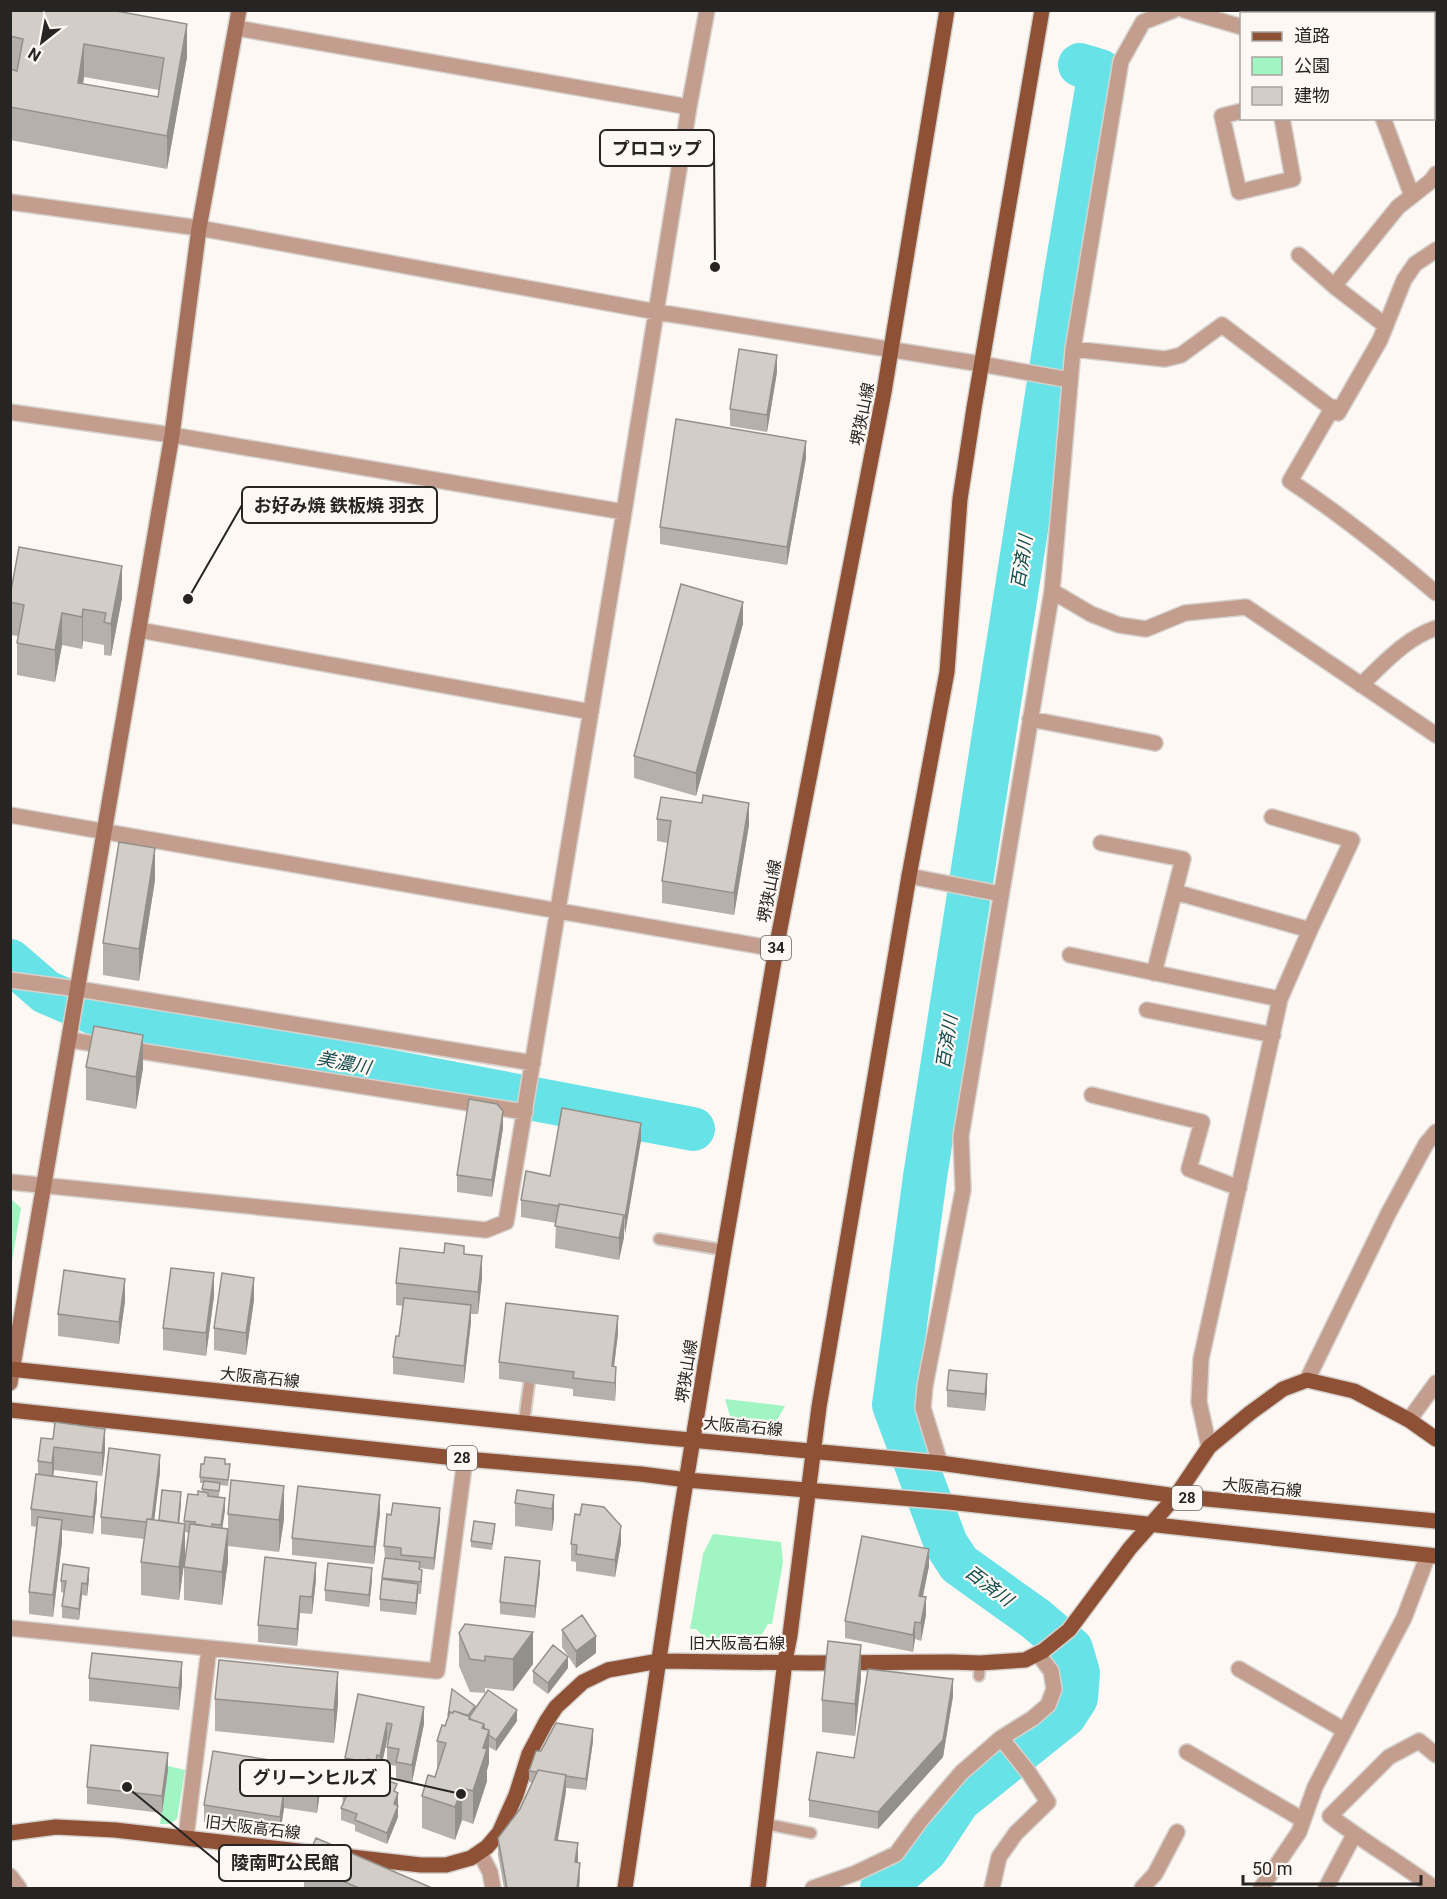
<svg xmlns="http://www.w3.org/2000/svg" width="1447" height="1899" viewBox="0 0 1447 1899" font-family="Roboto,'Noto Sans JP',sans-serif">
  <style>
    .green { fill: #a0f5c3 }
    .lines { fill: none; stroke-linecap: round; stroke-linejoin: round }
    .river { stroke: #67e3e7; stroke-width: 44 }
    .lane-casing { stroke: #d6d2ce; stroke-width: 14 }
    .street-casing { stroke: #d6d2ce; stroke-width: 18 }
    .secondary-casing { stroke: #d6d2ce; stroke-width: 18 }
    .primary-casing { stroke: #d6d2ce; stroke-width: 18 }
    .lane { stroke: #c39e8e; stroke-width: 10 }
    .street { stroke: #c39e8e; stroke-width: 15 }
    .secondary { stroke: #a6715b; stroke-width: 15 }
    .primary { stroke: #8f5135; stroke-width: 15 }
    .wall { fill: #b5b0ab; fill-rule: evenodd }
    .shaded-wall { fill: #93908b }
    .building { fill: #d2cdc7; stroke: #93908b; stroke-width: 1.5; fill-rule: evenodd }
    .labels { text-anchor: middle; stroke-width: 4.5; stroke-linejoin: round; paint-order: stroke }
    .shield { fill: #fdf8f3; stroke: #666461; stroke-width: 1.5 }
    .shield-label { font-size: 15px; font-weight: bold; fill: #262523 }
    .street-label { font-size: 16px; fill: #262523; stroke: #fdf8f3 }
    .water-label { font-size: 18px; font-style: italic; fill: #144b4d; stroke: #fdf8f3 }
    .leader { fill: none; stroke: #262523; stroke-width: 2 }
    .callout-dot { fill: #262523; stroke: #fdf8f3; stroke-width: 2 }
    .callout { fill: #fdf8f3; stroke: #262523; stroke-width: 2 }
    .callout-label { font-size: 18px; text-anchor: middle; font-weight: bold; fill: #262523 }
  </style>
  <rect width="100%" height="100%" fill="#fdf8f3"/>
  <path class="green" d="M10,1198L21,1208L11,1267H10Z
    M725,1399L785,1406L777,1420L767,1432L739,1429L730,1416Z
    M713,1534L781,1542L783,1562L772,1624H768L758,1641L708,1642L696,1629H690L703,1554Z
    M168,1766L185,1770L177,1819L170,1824H160Z"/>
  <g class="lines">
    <path class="river" d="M10,961L46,992L106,1018L693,1129
      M882,1888L926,1850L959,1800L1065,1715L1076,1698L1078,1673L1071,1649L1036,1619L959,1564L946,1544L894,1405L925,1177L1066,273L1100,71L1080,65"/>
    <g class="lane-casing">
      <path id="lane" d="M659,1239L724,1250
        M524,1422L529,1384
        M979,1676L980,1663
        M766,1824L811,1833"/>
    </g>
    <g class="street-casing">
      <path id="street" d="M1174,10L1143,22L1121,61L1073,349L1052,591L1091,614L1119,625L1146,629L1185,613L1246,607L1436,735
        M1184,10L1242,27
        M1295,14L1299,10
        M236,28L689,107
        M1434,48L1436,44
        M1242,111L1222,116L1239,192L1293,179L1282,118
        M1383,118L1412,196
        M10,202L199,228L657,312L981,364L1070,380
        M1299,255L1334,286L1386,326
        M1334,286L1398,207L1431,181L1436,174
        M1073,349L1165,359L1181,355L1222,325L1338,413L1380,340L1404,280L1415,264L1436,250
        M1333,407L1290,481C1341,515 1389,553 1436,593
        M10,412L172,435L624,512
        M139,630L591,712
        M1361,685C1384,663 1406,638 1436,628
        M1030,719L1155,743
        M10,815L776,949
        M1101,843L1183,859L1154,973
        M909,876L1001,894
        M1175,892L1310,930
        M1070,955L1280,999
        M10,980L78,989L533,1063
        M1147,1010L1273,1035
        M70,1040L525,1112
        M1092,1095L1202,1122L1189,1169L1239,1188
        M10,1182L486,1230L506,1222L624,512L689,107L707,10
        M1307,1380L1388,1214L1426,1144L1436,1132
        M1409,1420L1436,1383
        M1209,1447L1199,1402L1201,1359L1280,999L1310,930L1352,840L1272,817
        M940,1463L923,1408L925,1386L963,1190L961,1136L1052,591
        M10,1628L437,1671L465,1459
        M1239,1669L1344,1730
        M1187,1752L1303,1820
        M186,1837L209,1648
        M480,1853L490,1872L493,1888
        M10,1876L19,1888
        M813,1888L856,1873L896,1854L921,1820L961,1773L1001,1738L1033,1718L1048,1705L1054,1689L1051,1671L1038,1654
        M992,1888L999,1857L1016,1833L1048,1802L1029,1773L1001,1738
        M1142,1888L1155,1874L1177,1832
        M1261,1888L1299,1832L1315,1787L1404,1618L1428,1555
        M1326,1888L1354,1835
        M1434,1888C1400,1863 1364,1842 1330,1816L1389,1757L1419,1741L1436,1755"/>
    </g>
    <g class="secondary-casing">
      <path id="secondary" d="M10,1383L172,435L199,228L239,10"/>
    </g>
    <g class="primary-casing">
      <path id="primary" d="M10,1369L647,1436L940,1463L1176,1496L1436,1521
        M10,1410L465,1459L641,1474L687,1480L949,1502L1436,1556
        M10,1833L56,1827L115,1830L421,1865H446L471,1858L487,1847L499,1833L516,1795L529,1754L546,1722L556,1707L583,1682L608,1670L659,1661L811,1663L951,1662L980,1663L1025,1660L1043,1651L1069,1630L1130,1548L1176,1496L1209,1447L1250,1413L1283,1389L1307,1380L1354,1391L1409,1420L1436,1439
        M625,1888L680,1518L724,1250L776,949L884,392L947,10
        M758,1888L785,1661L790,1635L819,1407L909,876L947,672L960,499L974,408L1042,10"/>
    </g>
    <use href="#lane" class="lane"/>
    <use href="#street" class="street"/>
    <use href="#secondary" class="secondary"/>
    <use href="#primary" class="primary"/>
  </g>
  <path class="wall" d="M10,10L187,57L167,169L10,140V69L17,70L10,69ZM84,77L159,90L158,97L83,84Z
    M777,372L767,432L730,426V409Z
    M806,458L787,565L660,544V527Z
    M10,596L122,598L111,656L104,655V645L83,641L82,649L62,645L55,682L17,675V643L18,636L10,635Z
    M743,624L696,796L634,778V756Z
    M702,803L749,825L734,915L662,903V881L668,843L657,841V819Z
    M155,880L139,981L103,975V943Z
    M86,1067L143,1068L136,1109L86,1100Z
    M503,1128L492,1197L457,1192V1175Z
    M641,1140L619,1260L555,1248L556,1223L521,1217V1200L550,1176Z
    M444,1253L464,1254L482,1278L478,1314H471V1322L464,1383L393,1374V1357L399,1336L403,1306L396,1305V1283Z
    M214,1296L206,1356L163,1350V1328Z
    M254,1300L246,1355L214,1350V1328Z
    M125,1301L119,1344L58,1336V1314Z
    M618,1333L614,1366L616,1384L615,1401L573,1396V1389L499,1379V1362Z
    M947,1390L987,1391L985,1411L947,1407Z
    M41,1438L105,1451L102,1476L54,1470L53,1477L97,1499L93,1534L62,1530V1542L53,1617L29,1614V1592L36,1527L31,1526V1509L38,1475V1461Z
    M225,1464L230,1470L228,1486L220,1485L219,1497L225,1510L222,1528L228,1529V1514L284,1519L279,1552L228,1546V1561L222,1605L184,1600V1567L189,1533L185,1532V1556L179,1600L141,1595V1562L144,1539L101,1534V1517L160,1472L154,1520H159L181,1504L179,1523H184V1521L198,1495L202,1492L203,1483H200V1477Z
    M554,1495V1518L552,1531L515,1526V1503Z
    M380,1513L374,1564L292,1555V1538Z
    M440,1520L434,1570L420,1568L422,1581L421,1594H418L416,1615L380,1611V1599L385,1558L384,1546Z
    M495,1530L492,1550L471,1547V1541Z
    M621,1543L615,1577L576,1571V1562L571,1561V1544Z
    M929,1566L923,1597L926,1615L921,1641L915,1639L913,1652L845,1638V1621Z
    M540,1572L535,1618L500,1614V1602Z
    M89,1579L87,1596L82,1595L79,1620L62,1618V1606L64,1593L61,1592V1581Z
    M316,1580L312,1614L300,1613L297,1646L258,1642V1625Z
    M372,1580L369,1607L325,1601V1590Z
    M562,1630L596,1653L576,1668L562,1647Z
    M459,1633L533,1664L513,1691L485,1688V1693L470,1692L459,1666Z
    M568,1668L548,1694L533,1683V1671Z
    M89,1678L182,1684L179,1710L89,1701Z
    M861,1678L855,1736L822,1732V1700Z
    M358,1694L424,1724L412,1782L396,1779V1766L387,1764V1747L389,1740H387L380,1773L377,1772L376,1776L397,1792L398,1804V1817L387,1844L355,1831V1825L341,1820V1808L343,1805L342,1793L350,1776L345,1775V1758Z
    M953,1696L943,1757L878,1829L809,1817V1800L854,1758Z
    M215,1699L338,1704L334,1743L215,1731Z
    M517,1721L496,1751L489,1747V1763L487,1770V1781L473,1824L462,1820L455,1840L422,1828V1796L435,1777L437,1770V1741L445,1726Z
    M593,1741L586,1790L566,1788L557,1840L578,1860L580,1880L579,1888H504L498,1855V1838L520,1809L533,1783L529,1782V1771L541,1751Z
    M213,1751L321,1785L317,1813L284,1808L280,1834L204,1822V1805Z
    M168,1770L162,1813L87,1804V1787Z
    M304,1865L432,1888H304Z"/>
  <path class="shaded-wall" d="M187,24V57L167,169V136Z
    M84,44V77L78,116V83Z
    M777,355V372L767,432V415Z
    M806,441V458L787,565V547Z
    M122,566V598L111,656V624Z
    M743,602V624L696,796V773Z
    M83,609V641L82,649V617Z
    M62,613V645L55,682V650Z
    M749,803V825L734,915V893Z
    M155,848V880L139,981V949Z
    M143,1035V1068L136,1109V1077Z
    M503,1111V1128L492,1197V1180Z
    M641,1123V1140L625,1235V1218Z
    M624,1215V1238L619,1260V1238Z
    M482,1256V1278L478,1314V1292Z
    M214,1273V1296L206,1356V1333Z
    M254,1278V1300L246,1355V1333Z
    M125,1279V1301L119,1344V1322Z
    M471,1305V1322L464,1383V1366Z
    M618,1316V1333L612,1383V1366Z
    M616,1367V1384L615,1401V1383Z
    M987,1374V1391L985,1411V1394Z
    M105,1429V1451L102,1476V1453Z
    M54,1447V1470L52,1485V1463Z
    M160,1455V1472L152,1540V1523Z
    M97,1482V1499L93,1534V1517Z
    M284,1486V1519L279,1552V1520Z
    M181,1492V1504L177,1546V1535Z
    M380,1495V1513L374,1564V1547Z
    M554,1495V1518L552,1531V1509Z
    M225,1498V1510L221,1537V1525Z
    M440,1508V1520L434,1570V1558Z
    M62,1520V1542L53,1617V1595Z
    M185,1524V1556L179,1600V1567Z
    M621,1526V1543L615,1577V1560Z
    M228,1529V1561L222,1605V1572Z
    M929,1549V1566L919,1613V1596Z
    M540,1561V1572L535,1618V1606Z
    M316,1563V1580L312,1614V1597Z
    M89,1568V1579L87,1596V1584Z
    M372,1568V1580L369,1607V1595Z
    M82,1583V1595L79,1620V1609Z
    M418,1584V1595L416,1615V1603Z
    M300,1596V1613L297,1646V1629Z
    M926,1597V1615L921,1641V1623Z
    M915,1622V1639L913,1652V1635Z
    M533,1632V1664L513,1691V1659Z
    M596,1636V1653L576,1668V1651Z
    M861,1645V1678L855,1736V1704Z
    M568,1657V1668L548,1694V1683Z
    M182,1662V1684L179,1710V1688Z
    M338,1672V1704L334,1743V1710Z
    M953,1679V1696L943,1757L878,1829V1812Z
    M424,1707V1724L412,1782V1765Z
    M517,1710V1721L496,1751V1740Z
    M387,1723V1740L380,1773V1756Z
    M484,1724L489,1730V1763L487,1770V1781L473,1824V1791Z
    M593,1729V1741L586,1790V1779Z
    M168,1753V1770L162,1813V1796Z
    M377,1755V1772L376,1778V1761Z
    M321,1768V1785L317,1813V1795Z
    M566,1775V1792L555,1857V1840Z
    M462,1788V1820L455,1840V1807Z
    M284,1790V1808L280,1834V1817Z
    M398,1793V1804L394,1816V1804Z
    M398,1806V1817L387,1844V1833Z
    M578,1843V1860L575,1879V1862Z
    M580,1863L579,1888H577Z"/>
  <path class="building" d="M10,10H111L187,24L167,136L10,107V69L17,71L23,39L10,36ZM84,44L164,58L158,97L78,83Z
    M739,349L777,355L767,415L730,409Z
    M676,419L806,441L787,547L660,527Z
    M19,547L122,566L111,624L104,622L106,613L83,609L82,617L62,613L55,650L17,643L24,605L10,602V596Z
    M681,584L743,602L696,773L634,756Z
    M703,795L749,803L734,893L662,881L671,821L657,819L661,797L702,803Z
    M119,842L155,848L139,949L103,943Z
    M94,1026L143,1035L136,1077L86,1067Z
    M469,1099L497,1104L503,1111L492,1180L457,1175Z
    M562,1108L641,1123L625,1218H623L624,1215L559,1204V1206L521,1200L526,1171L550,1176Z
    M559,1204L624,1215L619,1238L555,1226Z
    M445,1243L464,1246V1254L482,1256L478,1292L396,1283L400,1248L444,1253Z
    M171,1268L214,1273L206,1333L163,1328Z
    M64,1270L125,1279L119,1322L58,1314Z
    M222,1273L254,1278L246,1333L214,1328Z
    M404,1298L471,1305L464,1366L393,1357L396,1336H399Z
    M506,1303L618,1316L612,1366L616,1367L615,1383L573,1378L574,1372L499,1362Z
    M949,1370L987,1374L985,1394L947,1390Z
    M55,1422L105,1429L102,1453L54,1447L52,1463L38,1461L41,1438L53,1439Z
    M109,1448L160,1455L152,1519H147L146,1522L101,1517Z
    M205,1457L225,1459V1464H230L228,1480L200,1477L201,1464H204Z
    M36,1474L97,1482L93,1517L31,1509Z
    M231,1480L284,1486L279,1520L228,1514Z
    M204,1481L220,1483L219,1491L202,1489Z
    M298,1486L380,1495L374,1547L292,1538Z
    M162,1490L181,1492L178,1523L159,1520Z
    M517,1490L554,1495L552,1509L515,1503Z
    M198,1491L208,1493V1496L225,1498L221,1525L212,1524V1527L195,1524V1522L184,1521L188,1494L198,1495Z
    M393,1503L440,1508L434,1558L401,1555V1548L384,1546L387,1514L391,1515Z
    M582,1504L604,1507L621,1526L615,1560L576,1554L577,1545L571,1544L575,1514L580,1515Z
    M38,1517L62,1520L53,1595L29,1592Z
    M147,1519L185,1524L179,1567L141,1562Z
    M474,1521L495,1524L492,1544L471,1541Z
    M190,1524L228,1529L222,1572L184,1567Z
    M862,1536L929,1549L919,1596L926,1597L921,1623L915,1622L913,1635L845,1621Z
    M265,1557L316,1563L312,1597L300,1596L297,1629L258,1625Z
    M505,1557L540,1561L535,1606L500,1602Z
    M385,1558L420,1562L419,1569L422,1570L421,1582L382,1578Z
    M328,1563L372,1568L369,1595L325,1590Z
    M63,1564L89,1568L87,1584L82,1583L79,1609L62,1606L66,1581H61Z
    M382,1579L418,1584L416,1603L380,1599Z
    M582,1615L596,1636L576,1651L562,1630Z
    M465,1624L533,1632L513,1659L485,1656V1661L470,1659L459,1633Z
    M828,1641L861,1645L855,1704L822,1700Z
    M553,1645L568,1657L548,1683L533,1671Z
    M92,1653L182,1662L179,1688L89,1678Z
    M219,1660L338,1672L334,1710L215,1699Z
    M868,1669L953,1679L943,1740L878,1812L809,1800L817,1752L854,1758Z
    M452,1689L475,1706L468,1716L454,1711L453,1713L450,1712L448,1716Z
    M488,1690L517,1710L496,1740L489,1735V1730L484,1729V1724L470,1719V1716Z
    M358,1694L424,1707L412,1765L396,1762L399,1749L387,1747L392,1724L387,1723L380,1756L377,1755L376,1761L368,1759L367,1762L345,1758Z
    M454,1711L470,1716L469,1719L484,1724L482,1728L489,1730L483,1748L487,1749L473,1791L462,1788L455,1807L422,1796L428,1775L435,1777L446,1743L437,1741L442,1725L445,1726L450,1712L453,1713Z
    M556,1723L593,1729L586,1779L566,1776V1775L538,1770L537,1772L529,1771L536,1751H541Z
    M91,1745L168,1753L162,1796L87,1787Z
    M213,1751L321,1768L317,1795L284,1790L280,1817L204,1805Z
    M354,1768L397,1784L394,1791L398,1793L394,1804L398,1806L387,1833L355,1820L357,1814L341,1808L347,1795L342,1793Z
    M538,1770L566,1775L555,1840L578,1843L575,1862L580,1863L577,1888H507L498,1838L520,1809Z
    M316,1838L432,1888H359L304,1865Z"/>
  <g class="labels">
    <g class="shield">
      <rect x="761" y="936" width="30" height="24" rx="4.5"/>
      <rect x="447" y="1446" width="30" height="24" rx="4.5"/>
      <rect x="1172" y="1486" width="30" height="24" rx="4.5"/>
    </g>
    <g class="shield-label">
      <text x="776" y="953">34</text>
      <text x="462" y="1463">28</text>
      <text x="1187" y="1503">28</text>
    </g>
    <g class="street-label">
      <text transform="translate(862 414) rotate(-79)" y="6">堺狭山線</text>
      <text transform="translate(769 891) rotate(-79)" y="6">堺狭山線</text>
      <text transform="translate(686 1371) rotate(-81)" y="6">堺狭山線</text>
      <text transform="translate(260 1377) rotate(6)" y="6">大阪高石線</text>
      <text transform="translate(743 1426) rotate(5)" y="6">大阪高石線</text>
      <text transform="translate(1262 1487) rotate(5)" y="6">大阪高石線</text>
      <text x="737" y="1649">旧大阪高石線</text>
      <text transform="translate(253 1827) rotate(7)" y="6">旧大阪高石線</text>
    </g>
    <g class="water-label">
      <text transform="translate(1022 562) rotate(-81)" y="6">百済川</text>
      <text transform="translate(947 1042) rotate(-81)" y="6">百済川</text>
      <text transform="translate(344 1063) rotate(11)" y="6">美濃川</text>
      <text transform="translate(989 1586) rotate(37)" y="6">百済川</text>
    </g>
  </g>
  <path class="leader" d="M715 267L714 148M188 599L242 505M461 1794L390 1778M127 1787L219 1863"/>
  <g class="callout-dot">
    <circle cx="715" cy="267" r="6"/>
    <circle cx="188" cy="599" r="6"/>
    <circle cx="461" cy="1794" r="6"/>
    <circle cx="127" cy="1787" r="6"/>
  </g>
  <g class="callout">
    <rect x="600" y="130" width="114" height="36" rx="6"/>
    <rect x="242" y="487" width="195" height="36" rx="6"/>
    <rect x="240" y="1760" width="150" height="36" rx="6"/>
    <rect x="219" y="1845" width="132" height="36" rx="6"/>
  </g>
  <g class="callout-label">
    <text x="657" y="155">プロコップ</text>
    <text x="339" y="512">お好み焼 鉄板焼 羽衣</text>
    <text x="315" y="1784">グリーンヒルズ</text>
    <text x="285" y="1869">陵南町公民館</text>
  </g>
  <rect width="1447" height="1899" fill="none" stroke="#262523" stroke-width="24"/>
  <rect x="1240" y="12" width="195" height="108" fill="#fdf8f3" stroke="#a7a4a0" stroke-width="1.5"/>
  <rect x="1252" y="32" width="30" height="9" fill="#8f5135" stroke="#a7a4a0" stroke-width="1.5"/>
  <text x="1294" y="42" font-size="18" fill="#262523">道路</text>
  <rect x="1252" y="57" width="30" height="18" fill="#a0f5c3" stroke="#a7a4a0" stroke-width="1.5"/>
  <text x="1294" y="72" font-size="18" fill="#262523">公園</text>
  <rect x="1252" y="87" width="30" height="18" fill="#d2cdc7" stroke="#a7a4a0" stroke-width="1.5"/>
  <text x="1294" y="102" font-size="18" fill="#262523">建物</text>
  <g transform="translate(42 42) rotate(211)" stroke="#fdf8f3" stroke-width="4.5" paint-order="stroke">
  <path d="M0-4.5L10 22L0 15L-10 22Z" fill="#262523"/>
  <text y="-9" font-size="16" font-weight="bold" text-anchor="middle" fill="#262523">N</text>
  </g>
  <path d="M1243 1875v9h178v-9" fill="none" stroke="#262523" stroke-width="3"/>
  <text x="1252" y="1875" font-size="18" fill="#262523" stroke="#fdf8f3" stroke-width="4.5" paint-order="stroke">50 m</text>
</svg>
